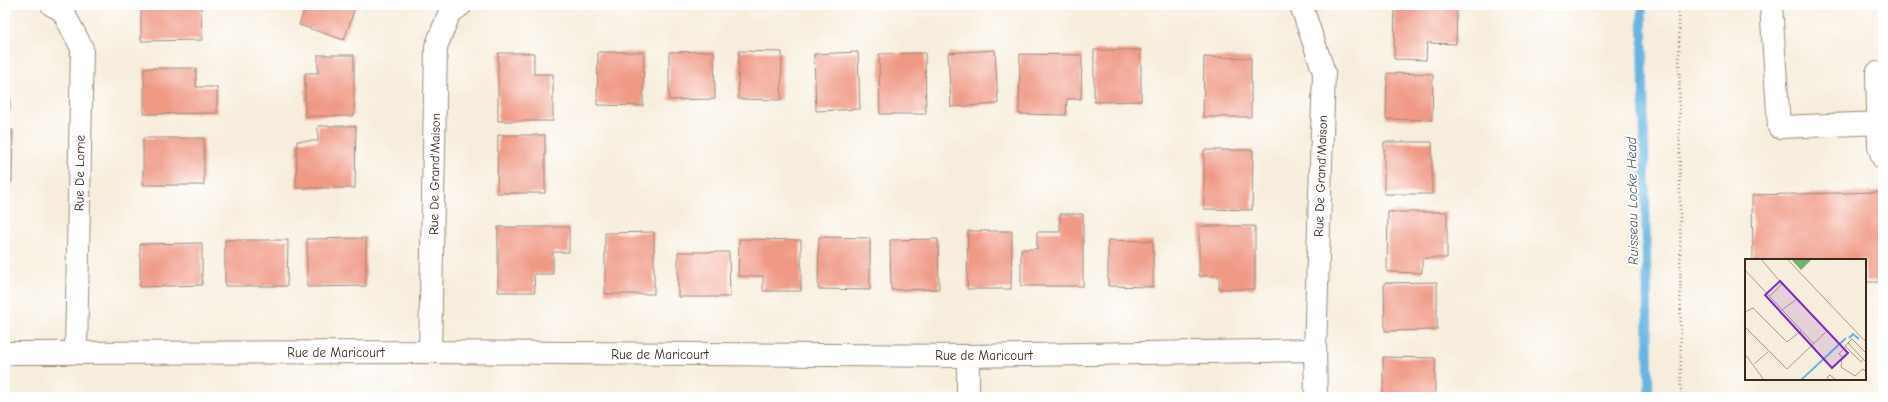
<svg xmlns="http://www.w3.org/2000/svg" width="1888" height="402" viewBox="0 0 1888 402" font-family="'Comic Neue',sans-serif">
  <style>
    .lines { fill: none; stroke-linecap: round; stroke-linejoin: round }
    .stream { stroke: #68b5e2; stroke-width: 9 }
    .building { fill: #f09985 }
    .minor-casing { stroke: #998c7d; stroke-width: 24 }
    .path { stroke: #998c7d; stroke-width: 2.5; stroke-dasharray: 1 3; stroke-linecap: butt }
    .minor { stroke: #fff; stroke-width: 22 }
    .labels { text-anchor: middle; stroke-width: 4; stroke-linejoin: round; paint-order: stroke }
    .street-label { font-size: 13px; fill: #3b2a1e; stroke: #fff }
    .water-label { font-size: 14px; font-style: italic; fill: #4b5b63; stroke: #fff }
    .inset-river { fill: none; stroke: #68b5e2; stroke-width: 2 }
    .inset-road { fill: none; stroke: #ac9f90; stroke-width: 1 }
    .view { fill: #7b2cbf; fill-opacity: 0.15; stroke: #7b2cbf; stroke-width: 2 }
    .inset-edge { fill: none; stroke: #3b2a1e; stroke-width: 2 }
  </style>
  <rect width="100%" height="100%" fill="#fff"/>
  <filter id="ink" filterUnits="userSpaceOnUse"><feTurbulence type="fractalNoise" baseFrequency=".025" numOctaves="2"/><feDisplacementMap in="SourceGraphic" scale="8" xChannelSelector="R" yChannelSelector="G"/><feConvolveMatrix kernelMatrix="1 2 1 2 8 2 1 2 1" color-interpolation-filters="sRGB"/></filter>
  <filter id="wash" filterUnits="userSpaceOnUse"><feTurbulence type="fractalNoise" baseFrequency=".012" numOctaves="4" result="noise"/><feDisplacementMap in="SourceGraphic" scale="16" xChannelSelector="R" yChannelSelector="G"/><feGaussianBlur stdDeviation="0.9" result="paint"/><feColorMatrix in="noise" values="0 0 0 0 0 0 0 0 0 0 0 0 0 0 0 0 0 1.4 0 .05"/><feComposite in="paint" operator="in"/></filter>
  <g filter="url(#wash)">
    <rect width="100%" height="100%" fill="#f7eddc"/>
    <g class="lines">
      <path class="stream" d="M1642,5L1649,397"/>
    </g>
    <g id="blocks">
      <path class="building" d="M141,5H201L202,40L141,41Z
        M306,5H356L344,40L299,25Z
        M1395,5H1457L1456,44L1427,43L1426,60L1394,59Z
        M995,50L998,104L951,107L948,53Z
        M1094,50H1141V101L1094,102Z
        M714,51L715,99L669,100V52Z
        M739,51L782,52L781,100L738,99Z
        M598,52H644L643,106L597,105Z
        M858,52L860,109L816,111L814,54Z
        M498,53H534V74H553V121H498Z
        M925,53L926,114H880L879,54Z
        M1020,54L1082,55L1081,99H1067L1066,115L1019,114Z
        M318,55H354V116H305V73H318Z
        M1204,57L1251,58V117H1203Z
        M5,62H9L10,109H5Z
        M144,68H196V87H217V113L144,114Z
        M1387,73L1433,74L1432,120L1386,119Z
        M318,126H356L355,188H296L297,141H318Z
        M5,130H13L12,182H5Z
        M498,135H545V193H497Z
        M143,138H204V185H143Z
        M1384,142H1432V194H1384Z
        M1204,150H1253L1252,210L1204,209Z
        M1883,192V282H1865V260H1753L1752,195Z
        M1388,212H1447V258H1422V273L1387,272Z
        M1060,214H1083V286H1021V249H1037V232H1060Z
        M1199,226H1255V289H1219V276H1199Z
        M498,227H569V252H553V274H534L535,292H498Z
        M968,231H1012L1011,289H967Z
        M654,232V294H605V233Z
        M819,237L870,238V290L818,289Z
        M366,238V286L307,287V239Z
        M739,239L801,240V291H763V276H738Z
        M938,239L939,289L891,290L890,240Z
        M225,240H288L287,286H225Z
        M1108,240L1153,241V287L1108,286Z
        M5,241H6L7,276H5Z
        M202,243V285L140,287V244Z
        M678,252H729L730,297H678Z
        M1437,282V330L1385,331L1384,283Z
        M1383,357L1435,358V397H1404V394H1383Z"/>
    </g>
  </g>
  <g filter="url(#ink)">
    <use href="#blocks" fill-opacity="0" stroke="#998c7d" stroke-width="1"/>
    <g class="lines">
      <g class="minor-casing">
        <path id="minor" d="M52,5L62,10L82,48L76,352
          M1301,5L1324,72L1315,350L1316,397
          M1771,5L1779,127L1883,123
          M1883,73H1877L1879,146L1883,158
          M430,352L436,47L449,14L461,5
          M5,353L430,352L968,356L1315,350
          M968,356V397"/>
      </g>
      <path class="path" d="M1679,5L1681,397"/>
      <use href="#minor" class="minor"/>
    </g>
  </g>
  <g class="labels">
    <g class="street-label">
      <text transform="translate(79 173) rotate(-89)" y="5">Rue De Lorne</text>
      <text transform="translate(434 174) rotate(-89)" y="5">Rue De Grand'Maison</text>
      <text transform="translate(1320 176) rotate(-88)" y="5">Rue De Grand'Maison</text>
      <text x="336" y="357">Rue de Maricourt</text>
      <text x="660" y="359">Rue de Maricourt</text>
      <text x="984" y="360">Rue de Maricourt</text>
    </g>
    <g class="water-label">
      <text transform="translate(1632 201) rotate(-91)" y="5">Ruisseau Locke Head</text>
    </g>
  </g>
  <g transform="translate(1745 259)">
    <rect width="121" height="121" fill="#f7eddc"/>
    <path d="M46,0H67L56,11Z" fill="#71b071"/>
    <path class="inset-river" d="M104,79L108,75L114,80M56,121L101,79"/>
    <path class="inset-road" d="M16,0L37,25L25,37M42,0L121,83M0,11L69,85M0,53L8,49L42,83L56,72M0,68L42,110L82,72L52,40L37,51M103,84L100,87L116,103L119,100M121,94L107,80L103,84L121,103M0,95L19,121M101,98L100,96L97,99L96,108L110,117M100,100L94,95L100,88M9,105L23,93M110,117L118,110L121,113M84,121L82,118L85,116L91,121"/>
    <path class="view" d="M35,22L103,94L87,109L20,36Z"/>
    <rect width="121" height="121" class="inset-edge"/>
  </g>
  <rect width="1888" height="402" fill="none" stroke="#fff" stroke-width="20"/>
</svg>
